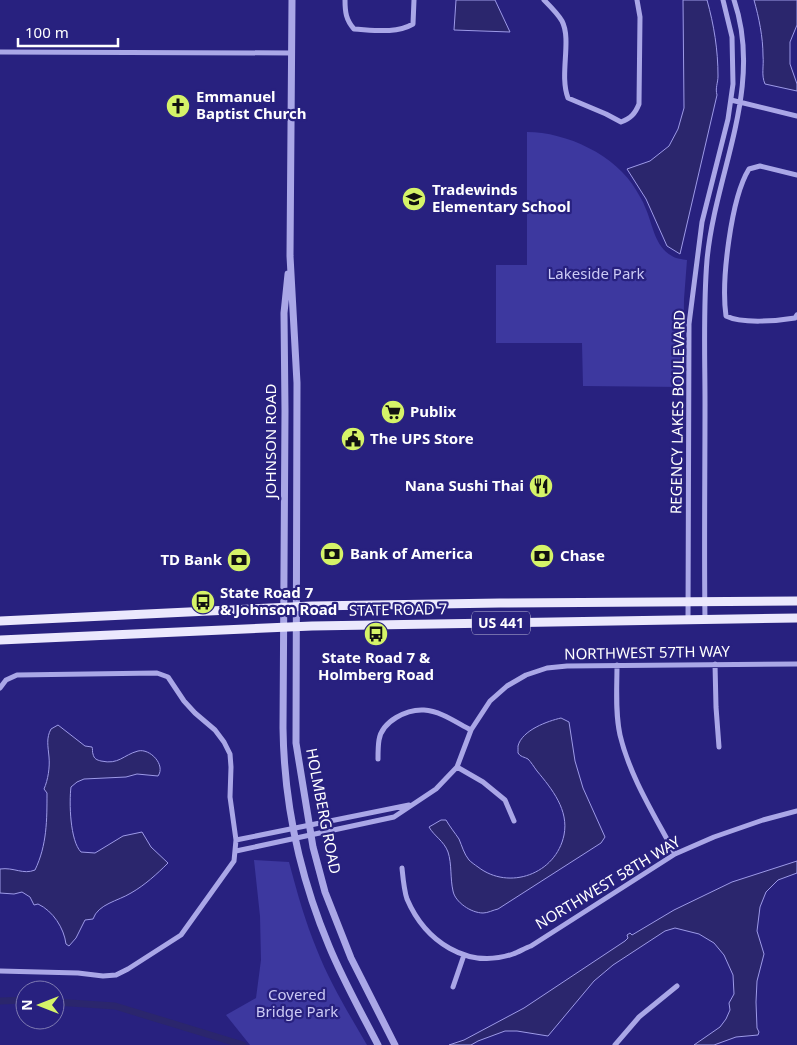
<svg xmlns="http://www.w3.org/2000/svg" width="797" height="1045" viewBox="0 0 797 1045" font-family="'Noto Sans',sans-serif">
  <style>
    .green { fill: #3d389f }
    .water { fill: #2b266d; stroke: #9d9ae8 }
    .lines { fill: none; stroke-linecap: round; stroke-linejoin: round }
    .canal { stroke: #2b266d; stroke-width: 7 }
    .minor { stroke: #aaa7e7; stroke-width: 5 }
    .tertiary { stroke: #aaa7e7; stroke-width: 7 }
    .primary { stroke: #ebe8fd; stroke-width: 9 }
    .labels { text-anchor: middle; stroke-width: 4.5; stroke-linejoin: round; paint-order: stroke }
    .shield { fill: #28217f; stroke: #bebcd9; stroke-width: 1 }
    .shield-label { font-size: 14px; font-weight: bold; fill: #fff }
    .poi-label { font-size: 15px; font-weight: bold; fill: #fff; stroke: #28217f; text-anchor: start }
    .park-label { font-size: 15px; fill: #cccaf5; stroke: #28217f }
    .street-label { font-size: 15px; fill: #fff; stroke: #28217f }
  </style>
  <rect width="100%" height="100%" fill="#28217f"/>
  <path class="green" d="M527,132C566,132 616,155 636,190C639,195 643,201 645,207C653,224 654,246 672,256C676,259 682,259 687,260L684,299L683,387L583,386L582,343H496V265H527Z
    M254,860L289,862C297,892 305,921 317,950C330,983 349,1014 367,1045H250L226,1015L256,998L261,960L260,916Z"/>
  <path class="water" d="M456,0H495L510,32L454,30Z
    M683,0H707C714,25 718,50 718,76C718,83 715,88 717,95L680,254L667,246L646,199L627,169L650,161L669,146L678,129L684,108Z
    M754,0H797V25L790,42V64L797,84V91L765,84C761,75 764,66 763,56C763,37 759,18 754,0Z
    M561,718L569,722L575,761L583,788L605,837L601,843L498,909C493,910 488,913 483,913C471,913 455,902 453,891C450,878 452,864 448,852C444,841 434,836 429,827L441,820H446C450,827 455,833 459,839C462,846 464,854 469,860C471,862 475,865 478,867C509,891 556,874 564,835C569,810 552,789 537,771C534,767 531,762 528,759C525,757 520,757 518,753C518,751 518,747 518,746C522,730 548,721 561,718Z
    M58,725L85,746L92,747C93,749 92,752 93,754C94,759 97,760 101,761C119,765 123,755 138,751C150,748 166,765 158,776L137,774L126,777L84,779L77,782L71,787C69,802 70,841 81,852L95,853L123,836L142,832L151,847L168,863C157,874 145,885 131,893C118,901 98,904 93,919L85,920L76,938L69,946L66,944C64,928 53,911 38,904L34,905L30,897L22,892L14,894L0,893V869C14,867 23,875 35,870C47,845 47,820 47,793L44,789C48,780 50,767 49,757C48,746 46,738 51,729Z
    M797,861V873L778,880L766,892L760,907L757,931L764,954L757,981L756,1002L757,1028L759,1032L758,1035L736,1037L714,1045H694L720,1027L726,1019L730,1010L729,1003L734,994L733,975L724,955L714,943L699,934L675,928L665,931L613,965L594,981L548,1036L517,1031H505L478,1041L471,1045H449L464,1040L524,1008L625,941L628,938L627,935L630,933L632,935L674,910L732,882Z"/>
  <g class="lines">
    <path class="canal" d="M0,1001L25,1000
      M55,1002L115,1006L243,1045"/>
    <path class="minor" d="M345,0C345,12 346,20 354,29C373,30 396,34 413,24L414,0
      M544,0C550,6 558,14 562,21C572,40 559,75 568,98L606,114L621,122C631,118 635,114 639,104L640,17L637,0
      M0,52L292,53
      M731,100L797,116
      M797,175L760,166L749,169C731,198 721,281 726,316C742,324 777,321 795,318L797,315
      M688,620L689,324L702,222L728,119L733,84L732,37L723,0
      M705,620C704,548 705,476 705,404C705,356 703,308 707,260C715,173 764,88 734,0
      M715,664L716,707L719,747
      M617,665C617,688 615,712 620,735C630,777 655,816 675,854
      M0,688L6,680L17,675L157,673L168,677L184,701L195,713L215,730L224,742L230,754L231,767L230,797L236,840L234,861L181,935L128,969L116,975L103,976L78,973L0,971
      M378,759C378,753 378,746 379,740C382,721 407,709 424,710C441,711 457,723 471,730
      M457,767L483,782L505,800L514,821
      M236,840L409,805
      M236,851L394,817L436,789L457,767L471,730L490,701L507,686L526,675L547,668L567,666L797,664
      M402,868C403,878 404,890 407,899C425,941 467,970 513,954C519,952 525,948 531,946L675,854L714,837L763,820L797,811
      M453,987L464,955
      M615,1045L639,1017L677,986"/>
    <path class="tertiary" d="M292,0L290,256L297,383L296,743L313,847L325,892L351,958L395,1045
      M288,274L284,313L285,411L283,728C284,803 300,877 329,946C343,980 361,1012 378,1045"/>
    <path class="primary" d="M0,621L312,606L500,603L797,601
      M0,640L312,626L797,618"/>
  </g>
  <defs>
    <g id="church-disc" transform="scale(1.25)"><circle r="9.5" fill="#d5f368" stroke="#28217f"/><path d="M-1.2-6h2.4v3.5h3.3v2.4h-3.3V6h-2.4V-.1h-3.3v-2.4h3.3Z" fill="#111"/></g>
    <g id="school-disc" transform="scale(1.25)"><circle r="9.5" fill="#d5f368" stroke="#28217f"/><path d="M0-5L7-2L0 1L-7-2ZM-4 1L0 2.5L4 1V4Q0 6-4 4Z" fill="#111"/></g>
    <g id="supermarket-disc" transform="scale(1.25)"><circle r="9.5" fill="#d5f368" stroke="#28217f"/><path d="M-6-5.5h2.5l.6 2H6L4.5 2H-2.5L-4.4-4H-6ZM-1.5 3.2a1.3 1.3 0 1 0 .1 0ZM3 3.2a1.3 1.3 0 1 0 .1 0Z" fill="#111"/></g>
    <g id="civic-disc" transform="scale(1.25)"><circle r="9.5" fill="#d5f368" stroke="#28217f"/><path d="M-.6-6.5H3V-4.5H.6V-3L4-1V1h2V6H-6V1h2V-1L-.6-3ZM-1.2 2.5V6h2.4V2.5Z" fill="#111"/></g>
    <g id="restaurant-disc" transform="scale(1.25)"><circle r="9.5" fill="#d5f368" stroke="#28217f"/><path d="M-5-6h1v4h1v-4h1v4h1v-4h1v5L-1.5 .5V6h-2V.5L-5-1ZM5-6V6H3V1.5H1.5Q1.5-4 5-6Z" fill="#111"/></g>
    <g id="bank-disc" transform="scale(1.25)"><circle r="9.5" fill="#d5f368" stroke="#28217f"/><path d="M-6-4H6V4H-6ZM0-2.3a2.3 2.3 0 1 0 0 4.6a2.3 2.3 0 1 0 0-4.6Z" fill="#111"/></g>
    <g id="bus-disc" transform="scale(1.25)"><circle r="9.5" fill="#d5f368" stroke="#28217f"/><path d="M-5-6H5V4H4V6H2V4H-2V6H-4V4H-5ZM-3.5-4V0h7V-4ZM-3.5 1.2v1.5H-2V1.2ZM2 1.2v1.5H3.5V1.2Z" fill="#111"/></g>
  </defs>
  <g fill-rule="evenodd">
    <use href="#church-disc" x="178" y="106"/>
    <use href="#school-disc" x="414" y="199"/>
    <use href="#supermarket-disc" x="393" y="412"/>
    <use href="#civic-disc" x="353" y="439"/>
    <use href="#restaurant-disc" x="541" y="486"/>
    <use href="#bank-disc" x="332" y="554"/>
    <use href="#bank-disc" x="542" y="556"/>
    <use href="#bank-disc" x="239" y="560"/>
    <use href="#bus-disc" x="203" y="602"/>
    <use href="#bus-disc" x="376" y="634"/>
  </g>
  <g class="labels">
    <rect class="shield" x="472" y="611.5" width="58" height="23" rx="4"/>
    <g class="shield-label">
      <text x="501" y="628">US 441</text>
    </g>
    <g class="poi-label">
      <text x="196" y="102">Emmanuel<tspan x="196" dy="17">Baptist Church</tspan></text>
      <text x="432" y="195">Tradewinds<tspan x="432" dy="17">Elementary School</tspan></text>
      <text x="410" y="417">Publix</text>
      <text x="370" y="444">The UPS Store</text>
      <text x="524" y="491" text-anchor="end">Nana Sushi Thai</text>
      <text x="350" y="559">Bank of America</text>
      <text x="560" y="561">Chase</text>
      <text x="222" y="565" text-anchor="end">TD Bank</text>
      <text x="220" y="598">State Road 7<tspan x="220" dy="17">&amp; Johnson Road</tspan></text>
      <text x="376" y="663" text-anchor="middle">State Road 7 &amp;<tspan x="376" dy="17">Holmberg Road</tspan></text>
    </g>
    <g class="park-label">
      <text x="596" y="279">Lakeside Park</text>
      <text x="297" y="1000">Covered<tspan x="297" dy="17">Bridge Park</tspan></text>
    </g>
    <g class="street-label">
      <text transform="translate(678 412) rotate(-89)" y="5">REGENCY LAKES BOULEVARD</text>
      <text transform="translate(271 441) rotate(-90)" y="5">JOHNSON ROAD</text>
      <text transform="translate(398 610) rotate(-1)" y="5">STATE ROAD 7</text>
      <text transform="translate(647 653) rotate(-1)" y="5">NORTHWEST 57TH WAY</text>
      <text transform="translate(323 811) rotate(79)" y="5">HOLMBERG ROAD</text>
      <text transform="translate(608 883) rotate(-31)" y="5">NORTHWEST 58TH WAY</text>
    </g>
  </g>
  <g transform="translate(40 1005) rotate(270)"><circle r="24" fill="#28217f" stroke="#7e7ab2"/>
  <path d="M0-4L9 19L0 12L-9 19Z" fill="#d5f368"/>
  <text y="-8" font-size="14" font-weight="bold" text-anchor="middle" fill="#ffffff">N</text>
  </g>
  <path d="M18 38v8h100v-8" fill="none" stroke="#ffffff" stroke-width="2.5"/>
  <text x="25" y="38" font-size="15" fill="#ffffff" stroke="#28217f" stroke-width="4" paint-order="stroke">100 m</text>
</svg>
